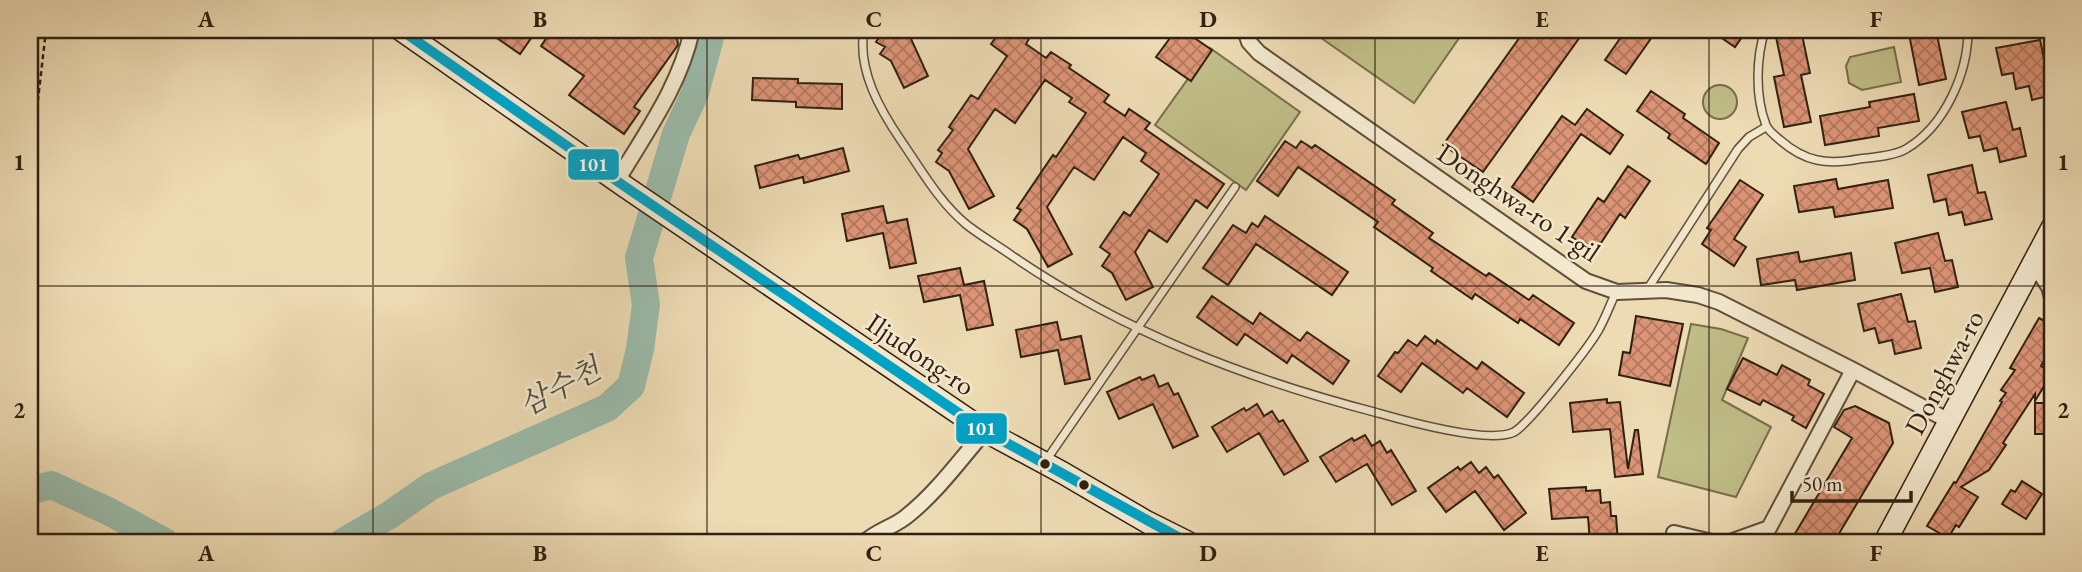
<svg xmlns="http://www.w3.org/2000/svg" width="2082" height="572" viewBox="0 0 2082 572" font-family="'EB Garamond','Noto Serif KR',serif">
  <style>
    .green { fill: #c0bd87; stroke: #786e4c; stroke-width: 2 }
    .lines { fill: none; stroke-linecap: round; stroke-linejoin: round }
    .river { stroke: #9abbaa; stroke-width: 28 }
    .building { fill: url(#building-cross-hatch); stroke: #312011; stroke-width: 2 }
    .lane-casing { stroke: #604f3a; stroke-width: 10 }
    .street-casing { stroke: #604f3a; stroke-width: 18 }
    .secondary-casing { stroke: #312011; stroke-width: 24 }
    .path { stroke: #312011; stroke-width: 2.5; stroke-dasharray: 5 3.5; stroke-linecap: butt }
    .lane { stroke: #f3e8ce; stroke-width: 7 }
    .street { stroke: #f3e8ce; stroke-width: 14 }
    .secondary { stroke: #f3e8ce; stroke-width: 21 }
    .bus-1-casing { stroke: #f3e8ce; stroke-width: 16 }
    .bus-1 { stroke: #02a2c5; stroke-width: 10 }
    .grid { fill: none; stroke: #312011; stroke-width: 2; stroke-opacity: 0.55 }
    .bus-dot { fill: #312011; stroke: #f3e8ce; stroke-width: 2.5 }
    .labels { text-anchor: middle; stroke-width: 5; stroke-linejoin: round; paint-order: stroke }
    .street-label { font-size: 28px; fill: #312011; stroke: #f3e8ce }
    .water-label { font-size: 30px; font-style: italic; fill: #504e3f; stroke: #f3e8ce }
    .line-badge { stroke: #f3e8ce; stroke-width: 2.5 }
    .badge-label { font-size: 19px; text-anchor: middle; font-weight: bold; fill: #fff }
    .neatline { fill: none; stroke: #312011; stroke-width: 2.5 }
    .grid-label { font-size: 23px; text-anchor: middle; font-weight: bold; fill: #312011 }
  </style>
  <defs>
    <pattern id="building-cross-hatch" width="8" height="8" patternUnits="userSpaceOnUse" patternTransform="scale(1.75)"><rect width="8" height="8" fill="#dc9476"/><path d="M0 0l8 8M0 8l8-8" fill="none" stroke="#b3785f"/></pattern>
  </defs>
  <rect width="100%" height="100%" fill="#eddbb4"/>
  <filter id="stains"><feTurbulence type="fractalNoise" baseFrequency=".00286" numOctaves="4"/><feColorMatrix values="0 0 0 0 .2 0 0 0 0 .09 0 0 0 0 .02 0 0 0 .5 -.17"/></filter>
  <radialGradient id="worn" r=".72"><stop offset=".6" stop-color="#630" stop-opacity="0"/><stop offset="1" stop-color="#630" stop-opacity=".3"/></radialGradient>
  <path class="green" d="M1316,30H1462L1464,31L1414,103L1314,33Z
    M1894,47L1901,82L1862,90L1849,83L1846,66L1850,57Z
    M1210,48L1300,112L1246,190L1155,125Z
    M1703 102a17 17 0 1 1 34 0a17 17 0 1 1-34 0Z
    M1691,324L1721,329L1748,338L1722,400L1771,427L1736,497L1658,477Z"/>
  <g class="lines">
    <path class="river" d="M30,491L51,485L108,511L165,542
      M343,542L388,516L431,486L607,408L631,386L640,349L646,305L639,258L676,134L695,93L712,30"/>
  </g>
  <path class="building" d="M485,30H528L534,34L520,54Z
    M552,30H676L678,45L634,107L640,111L624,134L569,95L584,76L541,46Z
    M884,30H907L928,76L904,88L891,61L880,54L885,47L876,42Z
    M1001,30H1019L1030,37L1026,44L1046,58L1051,52L1071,65L1069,68L1109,95L1104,102L1125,116L1129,109L1150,123L1145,129L1224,184L1207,208L1196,200L1167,242L1149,230L1135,252L1153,287L1126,300L1112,273L1102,266L1110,254L1100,247L1124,212L1130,216L1159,174L1141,161L1146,153L1123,137L1094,180L1074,167L1047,207L1072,254L1048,267L1027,229L1014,220L1021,210L1017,208L1053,155L1056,157L1086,113L1069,102L1072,98L1045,80L1015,123L995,109L968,149L994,196L969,209L949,171L936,162L942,153L938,150L953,130L949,127L971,95L978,99L1007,56L991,44Z
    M1525,30H1585L1483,172L1443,145Z
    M1626,30H1641L1652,37L1626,74L1605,60Z
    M1710,30H1747L1735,47Z
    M1784,30H1801L1810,73L1801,75L1811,122L1784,127L1774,77L1784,75L1775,32Z
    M1918,30H1936L1946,79L1919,85L1909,34L1919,32Z
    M1187,33L1212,50L1191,81L1156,57L1170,38Z
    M2040,40L2046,68L2052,67V95L2032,100L2029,86L2016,89L2013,73L2002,75L1996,48Z
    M753,78L798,79V83L842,84V109L796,107V102L752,100Z
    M1651,91L1685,114L1683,118L1719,143L1706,164L1668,138L1670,134L1637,111Z
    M1914,94L1919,121L1878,128L1879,136L1825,145L1820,116L1870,107L1869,102Z
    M2006,102L2013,130L2020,128L2026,156L2000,162L1997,148L1984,151L1980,136L1969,138L1962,112Z
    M1587,109L1623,135L1610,154L1581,134L1533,202L1512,187L1562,116L1575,125Z
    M1285,141L1296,148L1301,141L1312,148L1315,145L1395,200L1392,204L1433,233L1429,238L1486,276L1489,273L1529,300L1533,295L1574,323L1559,345L1520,319L1518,323L1475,294L1472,299L1431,271L1433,268L1374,227L1378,222L1298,167L1278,196L1257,181Z
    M843,148L849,171L804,183L803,177L760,188L755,166L798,155L800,159Z
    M1972,165L1978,193L1985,192L1992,219L1965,225L1962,212L1949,215L1946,199L1934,202L1928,175Z
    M1628,166L1650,181L1625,218L1620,214L1595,252L1572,237L1598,198L1604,202Z
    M1836,179L1838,189L1888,180L1893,208L1835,217L1833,207L1799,212L1794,186Z
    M1740,180L1763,195L1734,239L1746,247L1734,266L1702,244L1711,230L1707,228Z
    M883,206L887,223L907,219L916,263L890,268L883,233L847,241L842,214Z
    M1265,216L1348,272L1332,295L1256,244L1228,285L1203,268L1233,225L1246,233L1252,223L1258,227Z
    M1938,233L1945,261L1952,260L1958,287L1935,292L1930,268L1902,273L1895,243Z
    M1798,252L1800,262L1851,253L1855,280L1797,290L1795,280L1761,285L1757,259Z
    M960,268L964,285L984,281L993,325L967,330L960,295L924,302L918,276Z
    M1901,294L1908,322L1915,321L1921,348L1895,354L1892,340L1879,343L1875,328L1864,331L1858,304Z
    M1212,296L1253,324L1260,313L1300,341L1307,332L1349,361L1333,384L1292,355L1287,363L1245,334L1237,345L1197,317Z
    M1636,316L1683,324L1670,386L1619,375L1623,352L1630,353Z
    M2039,318L2050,324L2052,347L2041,366L2052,373L2035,401V394L2003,443L2006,445L1989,470L1961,487L1978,497L1959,527L1956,525L1948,538L1927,526L1954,482L1956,483L2002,402L2000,401L2006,393L2001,390L2015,370L2010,368Z
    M1057,322L1061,340L1081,336L1090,379L1065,384L1058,350L1021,357L1016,330Z
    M1425,336L1435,344L1437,340L1477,369L1482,362L1524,393L1507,417L1467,388L1463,393L1422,363L1401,392L1378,376L1395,352L1398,353L1408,340L1417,346Z
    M1743,358L1777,375L1782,365L1810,380L1808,385L1824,394L1806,428L1792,420L1794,416L1763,400L1760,405L1727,389Z
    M1154,375L1159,387L1168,383L1174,395L1178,393L1198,436L1173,448L1153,404L1119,419L1107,392L1140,377L1142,380Z
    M1607,399V403L1620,402L1628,469L1635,430H1638L1643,474L1615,477L1610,429L1573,432L1570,403Z
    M2035,403H2052V434H2035Z
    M1257,404L1264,416L1272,411L1279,422L1283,420L1308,461L1284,475L1259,433L1227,452L1212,427L1244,408L1246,411Z
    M1855,406L1889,423L1893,443L1834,542H1790L1852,438L1834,427L1844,410Z
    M1365,435L1372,446L1380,441L1387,453L1391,450L1416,491L1392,505L1367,464L1336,482L1320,457L1352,438L1354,441Z
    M1471,462L1479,473L1486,467L1494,478L1498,475L1526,513L1504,530L1475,491L1446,512L1428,488L1458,467L1460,470Z
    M2022,481L2042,494L2026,519L2002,504L2011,490L2015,492Z
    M1586,487V491L1600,490L1601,503L1610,502L1611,516H1616L1618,542H1590L1588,517L1552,519L1549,489Z"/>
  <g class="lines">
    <g class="lane-casing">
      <path id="lane" d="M864,30C857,70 880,110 902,142C922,171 940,203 967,225C981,236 997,245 1011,255C1123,332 1247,379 1378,413C1406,421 1489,444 1514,432C1529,424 1588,348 1598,331C1605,319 1610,305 1616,292
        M1765,30C1756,58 1755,96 1766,125C1768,130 1775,136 1780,140C1805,162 1827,165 1859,159C1874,157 1894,156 1906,149C1945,126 1968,73 1968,30
        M1647,290L1738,149L1749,137L1766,127
        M1045,462L1235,187"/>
    </g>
    <g class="street-casing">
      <path id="street" d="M1245,30L1249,42L1259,53L1586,281L1617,292L1666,290L1698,295L1719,302L1853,370L1949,421
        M617,181C646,132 680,86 692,30
        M2034,264L2049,287L2052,298
        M1674,533L1712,542
        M865,542C878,530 894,527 907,516C937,492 960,460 985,431
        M1730,542L1769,528L1853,370"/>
    </g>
    <g class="secondary-casing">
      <path id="secondary" d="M401,30L627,188L985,431L1063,473L1147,522L1187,542
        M1885,542L2052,228"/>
    </g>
    <path class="path" d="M30,169L46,30"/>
    <use href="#lane" class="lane"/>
    <use href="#street" class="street"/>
    <use href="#secondary" class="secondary"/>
    <g class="bus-1-casing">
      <path id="bus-1" d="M401,30L627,188L985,431L1187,542"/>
    </g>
    <use href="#bus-1" class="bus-1"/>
  </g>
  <path class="grid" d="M373,30V542M707,30V542M1041,30V542M1375,30V542M1709,30V542M30,286H2052"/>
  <g class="bus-dot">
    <circle cx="1045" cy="464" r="6"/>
    <circle cx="1084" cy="485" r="6"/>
  </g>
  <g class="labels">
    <g class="street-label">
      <text transform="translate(1519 202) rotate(34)" y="10">Donghwa-ro 1-gil</text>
      <text transform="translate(921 354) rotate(34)" y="10">Iljudong-ro</text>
      <text transform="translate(1944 372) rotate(-62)" y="10">Donghwa-ro</text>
    </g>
    <g class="water-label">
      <text transform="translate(560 387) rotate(-28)" y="10">삼수천</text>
    </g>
  </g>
  <g class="line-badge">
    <rect x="567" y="148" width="53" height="33" rx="7" fill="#02a2c5"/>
    <rect x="955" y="412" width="53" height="33" rx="7" fill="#02a2c5"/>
  </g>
  <g class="badge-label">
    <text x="593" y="171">101</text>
    <text x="981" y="435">101</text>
  </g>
  <rect width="2082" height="572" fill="none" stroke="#eddbb4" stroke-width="77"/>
  <path d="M1792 491v10h119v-10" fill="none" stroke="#312011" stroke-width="3.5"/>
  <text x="1802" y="491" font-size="21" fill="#312011" stroke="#f3e8ce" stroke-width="5" paint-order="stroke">50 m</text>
  <rect x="38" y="38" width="2006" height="496" class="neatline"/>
  <g class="grid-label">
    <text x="206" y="27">A</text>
    <text x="540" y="27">B</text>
    <text x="874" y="27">C</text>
    <text x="1208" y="27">D</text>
    <text x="1542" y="27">E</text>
    <text x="1876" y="27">F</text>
    <text x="19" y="170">1</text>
    <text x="2063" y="170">1</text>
    <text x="19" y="418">2</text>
    <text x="2063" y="418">2</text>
    <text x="206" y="561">A</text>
    <text x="540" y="561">B</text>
    <text x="874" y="561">C</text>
    <text x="1208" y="561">D</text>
    <text x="1542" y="561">E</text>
    <text x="1876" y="561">F</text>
  </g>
  <rect width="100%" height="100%" filter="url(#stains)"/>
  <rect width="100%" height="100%" fill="url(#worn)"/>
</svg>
